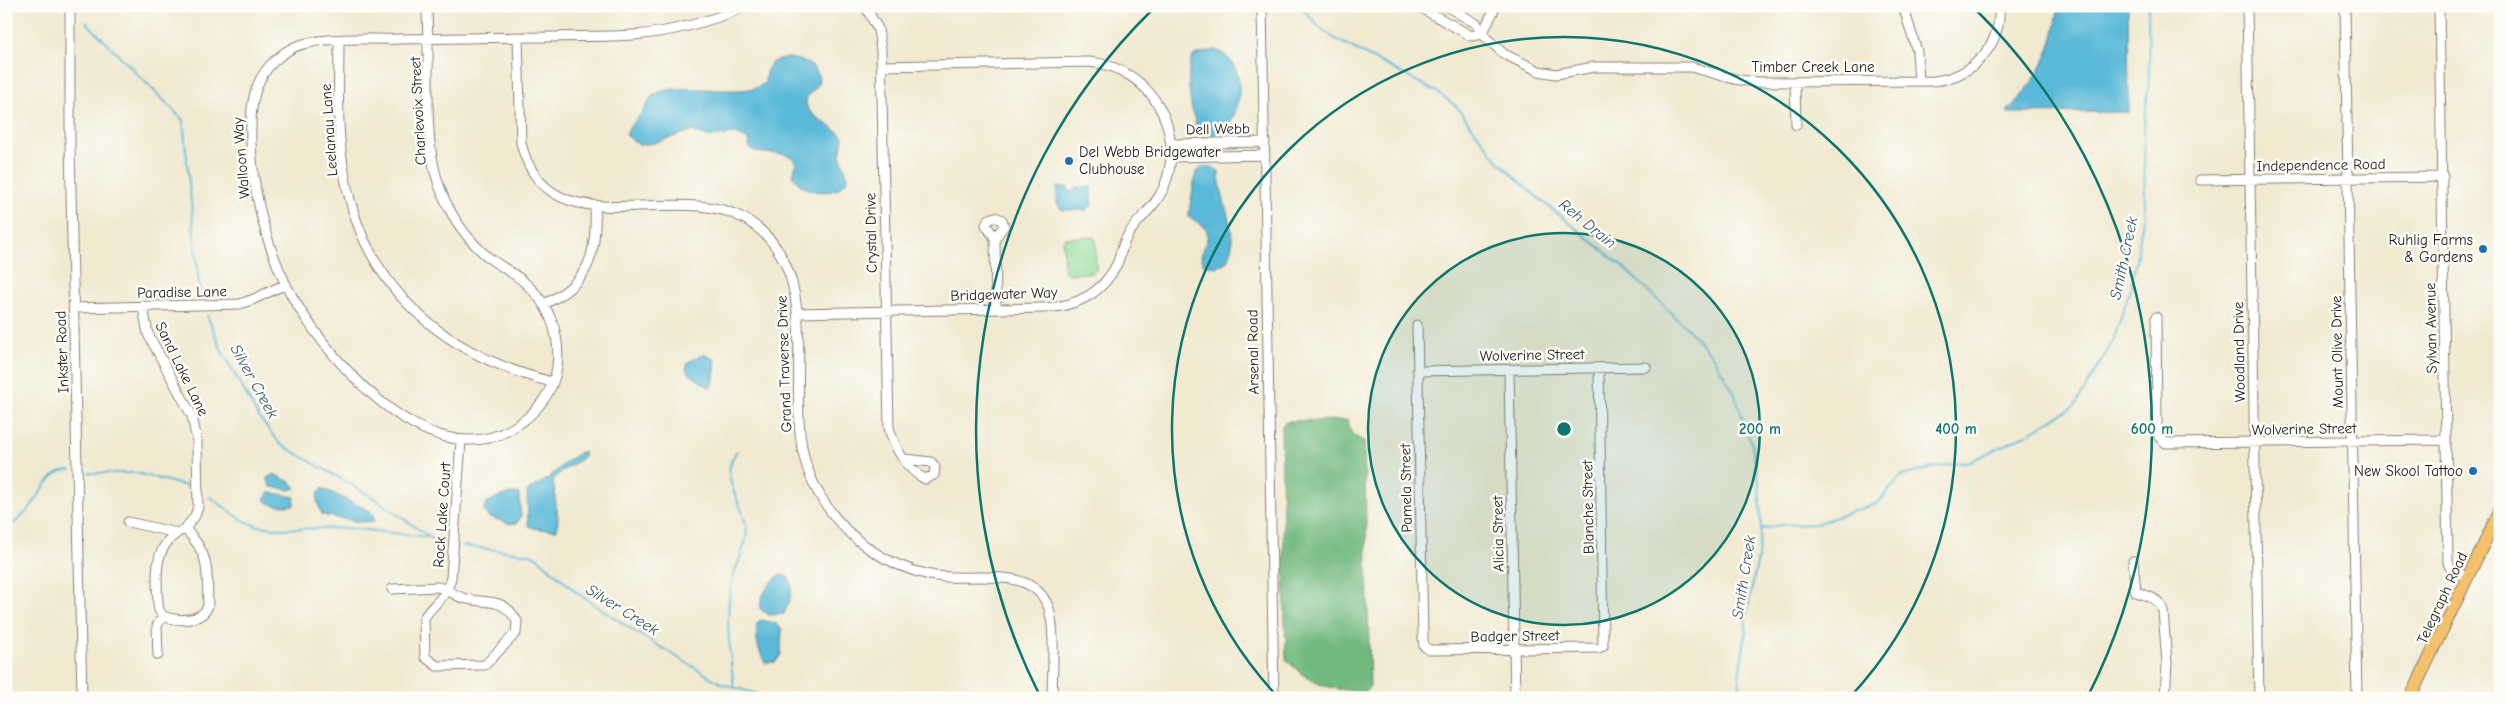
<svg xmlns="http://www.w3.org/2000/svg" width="2506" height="704" viewBox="0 0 2506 704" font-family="'Comic Neue',sans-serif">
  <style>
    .green { fill: #8dd997; stroke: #547a5a }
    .forest { fill: #72b980; stroke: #476a4e }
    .water { fill: #5ab9d8; stroke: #3b6a7a }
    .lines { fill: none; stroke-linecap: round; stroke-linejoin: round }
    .stream { stroke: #5ab9d8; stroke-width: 2 }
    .minor-casing { stroke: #868376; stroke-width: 11 }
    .major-casing { stroke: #868376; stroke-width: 13 }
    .minor { stroke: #fff; stroke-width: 9 }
    .major { stroke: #f4c16a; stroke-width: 11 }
    .ring { fill: none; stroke: #0f766e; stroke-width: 2.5 }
    .poi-dot { fill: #1f6fb2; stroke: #fdfcf7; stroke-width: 2 }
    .labels { text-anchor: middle; stroke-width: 5; stroke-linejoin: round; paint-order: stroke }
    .street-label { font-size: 15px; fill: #1c1c1c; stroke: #fdfcf7 }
    .poi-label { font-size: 15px; fill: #1c1c1c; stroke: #fdfcf7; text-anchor: end }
    .water-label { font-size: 16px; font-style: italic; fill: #355b67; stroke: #fdfcf7 }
    .centre { fill: #0f766e; stroke: #fdfcf7; stroke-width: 2.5 }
    .ring-label { font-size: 15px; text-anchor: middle; font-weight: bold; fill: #0f766e; stroke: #fdfcf7; stroke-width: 5; stroke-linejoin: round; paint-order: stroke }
  </style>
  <rect width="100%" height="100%" fill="#fdfcf7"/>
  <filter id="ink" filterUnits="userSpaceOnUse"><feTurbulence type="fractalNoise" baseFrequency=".02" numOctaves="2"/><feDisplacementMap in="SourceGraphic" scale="10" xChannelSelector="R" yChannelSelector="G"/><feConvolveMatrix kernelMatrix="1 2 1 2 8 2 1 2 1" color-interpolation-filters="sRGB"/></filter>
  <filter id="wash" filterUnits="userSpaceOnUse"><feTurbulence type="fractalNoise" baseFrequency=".0096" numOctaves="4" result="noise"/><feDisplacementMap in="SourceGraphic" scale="20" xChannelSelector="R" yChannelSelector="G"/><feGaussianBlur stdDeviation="1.12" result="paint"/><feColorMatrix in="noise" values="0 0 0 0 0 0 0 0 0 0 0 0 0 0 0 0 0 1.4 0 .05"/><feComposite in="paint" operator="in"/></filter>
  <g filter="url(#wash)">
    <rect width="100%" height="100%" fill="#f1ead1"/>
    <path class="green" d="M1093,237L1096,240V270L1093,273L1068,274L1064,271L1063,241L1065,238Z"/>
    <path class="forest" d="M1348,420C1349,431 1354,437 1364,441L1370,686L1366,691C1332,691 1309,685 1286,659L1281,430L1283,424L1289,421Z"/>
    <path class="water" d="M2058,6H2128L2129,112L2008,113V110C2038,80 2055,49 2058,6Z
      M1215,50C1249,61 1244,114 1221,134L1205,135L1198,131C1191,111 1183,73 1194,55Z
      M786,58C801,59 823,65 818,85C815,90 809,92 807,98C800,115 834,124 843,137L840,155L848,177C841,199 802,195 793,176L796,163C787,146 763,160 749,147L748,139L735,134L712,137L692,131L654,143L639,145L626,135C628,127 636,120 642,113C647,108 648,98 655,94C676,80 753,100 765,82L766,72L772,62Z
      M1203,167H1212L1219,171C1219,201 1241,234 1228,261L1216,267L1204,265L1201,256L1207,240V230L1201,224L1188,217L1196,172Z
      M1057,187H1068L1069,191H1075L1076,187H1092V205L1086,210H1062L1057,204Z
      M704,354L716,360L714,381L710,388L691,375L686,369L688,362Z
      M583,451L585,455C576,465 562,468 553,480L558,518L557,530L538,529L528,526L527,491L547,479L568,460Z
      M274,474L292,483L296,488L290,490L271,487L267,478Z
      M322,488L370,511L373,514L374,521L360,522L322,515L317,501L318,492Z
      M269,492L295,497L294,505C284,507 272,506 264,500Z
      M517,493L519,494L521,517L517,523L510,524L487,516L484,510L486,503L500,496Z
      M781,575L788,577C796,589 789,602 784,614L769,615L760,609C759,598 771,578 781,575Z
      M761,620L775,623L782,629L781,654L776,662L765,663C758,649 755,639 757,623Z"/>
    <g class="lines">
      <path class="stream" d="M1300,6L1319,27L1334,38L1437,92L1456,106L1498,161L1531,192L1621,265L1688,329L1713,357L1734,392L1752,445L1759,482L1761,529L1758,558L1746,617V633L1739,676L1741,698
        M86,22L183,120L200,295
        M207,315L222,351L258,416L280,444L371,496L431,538L445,544
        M89,473H136L187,486
        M210,497L241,519L257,526L283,529L348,528L429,537
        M1762,529L1780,525L1816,524L1878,503L1901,476L1941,466L1971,461L2028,434L2075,406L2113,341L2132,284L2145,208L2144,128L2149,79L2148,6
        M6,530C16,522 24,515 32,505C43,491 50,469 71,470
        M463,546L530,554L538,558L576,592L634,631L722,684L772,698
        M734,688C730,653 725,621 731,585C734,568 747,547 747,531C745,503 716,478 737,451"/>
    </g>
  </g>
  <g filter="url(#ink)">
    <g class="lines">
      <g class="minor-casing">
        <path id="minor" d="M70,6V145L82,698
          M427,6L428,47C429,96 423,152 444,198C454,221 469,241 488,257C499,266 513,272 524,282C549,303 561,334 557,367C553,394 534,416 511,429C426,478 320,352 286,285C265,241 253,192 251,143C250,110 251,79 279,57C288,49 300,44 312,42C339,37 371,40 400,39C448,38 497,37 546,37C576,36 605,37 634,35C674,32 711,21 747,6
          M865,6L878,29L881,50L889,427C893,446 907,470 925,479L934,475L935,467L931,462L905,459
          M1262,6L1274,698
          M1418,6L1471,36L1482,34
          M1446,6L1477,24L1482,34L1504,54L1539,71L1556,74L1594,67H1691L1734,79L1755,82L1934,81C1972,77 2002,46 1999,6
          M1903,6L1917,51L1919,81
          M2247,6L2259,698
          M2345,6L2357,698
          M2439,6L2448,563L2451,569L2468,578
          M1482,34L1496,6
          M518,37L521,143C547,252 675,178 745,219C822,264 790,368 801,441C804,463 813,486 826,505C850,541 888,566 930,575C966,583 1026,564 1046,602C1057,621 1052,674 1052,698
          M339,41C339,86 336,133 345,177C365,290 445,355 552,382
          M1795,82L1796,125
          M1172,144L1265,142
          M1172,157L1265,155
          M2200,180L2443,177
          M995,238L986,225L988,220L995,217L1002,220L1004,226L995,238L996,309
          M544,304C591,282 597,253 595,206
          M143,307L148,334L192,416L197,441L198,507L195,516L185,529
          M74,308L240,304L254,299L286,284
          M797,313L1043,308C1076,307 1102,294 1117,264C1121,255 1122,244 1128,235C1138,218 1156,207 1164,187C1187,131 1151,67 1089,62L882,66
          M2156,317L2157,431L2159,437L2166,443L2446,440
          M1417,325L1423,639L1424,646L1429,650L1599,648L1603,646L1599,368
          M1509,370L1515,698
          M1418,371L1646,367
          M128,522L177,533C152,550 157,578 158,604L159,610L163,616L157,626L158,655
          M2133,561L2136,592C2147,596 2160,598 2163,611L2167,663L2165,698
          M392,589L438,587C447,589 454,595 463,598C486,605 502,595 517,621L516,633L485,665L437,666L425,657L424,618C433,603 446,599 451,578L461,441
          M163,616C177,622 202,622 208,606C207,572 211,555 185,529L181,531"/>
      </g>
      <g class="major-casing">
        <path id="major" d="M2410,698L2500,510"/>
      </g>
      <use href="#minor" class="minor"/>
      <use href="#major" class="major"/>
    </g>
  </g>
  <circle cx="1564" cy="429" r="196" fill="#0f766e" fill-opacity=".12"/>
  <g class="ring">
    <circle cx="1564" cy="429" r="196"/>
    <path d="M1277 696A392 392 0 1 1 1851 696"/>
    <path d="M1040 696A588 588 0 0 1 1152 10M1976 10A588 588 0 0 1 2088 696"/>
  </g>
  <g class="poi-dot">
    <circle cx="1069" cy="161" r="5"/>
    <circle cx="2483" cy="249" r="5"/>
    <circle cx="2473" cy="471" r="5"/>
  </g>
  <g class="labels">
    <g class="street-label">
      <text x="1813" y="72">Timber Creek Lane</text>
      <text transform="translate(418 111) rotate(-93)" y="5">Charlevoix Street</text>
      <text transform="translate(1218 129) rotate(-1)" y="5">Dell Webb</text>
      <text transform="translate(329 130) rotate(-94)" y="5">Leelanau Lane</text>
      <text transform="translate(241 158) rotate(-95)" y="5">Walloon Way</text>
      <text transform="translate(2321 165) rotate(-1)" y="5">Independence Road</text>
      <text transform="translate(871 233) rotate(-91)" y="5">Crystal Drive</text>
      <text transform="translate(182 292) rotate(-1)" y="5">Paradise Lane</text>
      <text transform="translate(1004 294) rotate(-2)" y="5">Bridgewater Way</text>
      <text transform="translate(2431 328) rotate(-91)" y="5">Sylvan Avenue</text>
      <text transform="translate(62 352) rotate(-92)" y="5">Inkster Road</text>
      <text transform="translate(1253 352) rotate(-91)" y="5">Arsenal Road</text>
      <text transform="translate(2239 352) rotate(-91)" y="5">Woodland Drive</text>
      <text transform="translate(2337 352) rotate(-91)" y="5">Mount Olive Drive</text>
      <text transform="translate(1532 355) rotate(-1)" y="5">Wolverine Street</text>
      <text transform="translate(784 364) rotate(-92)" y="5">Grand Traverse Drive</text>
      <text transform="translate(182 369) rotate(64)" y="5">Sand Lake Lane</text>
      <text transform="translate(2304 429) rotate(-1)" y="5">Wolverine Street</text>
      <text transform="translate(1406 488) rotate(-91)" y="5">Pamela Street</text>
      <text transform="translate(1588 507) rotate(-91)" y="5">Blanche Street</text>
      <text transform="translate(442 515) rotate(-86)" y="5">Rock Lake Court</text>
      <text transform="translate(1498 534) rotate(-91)" y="5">Alicia Street</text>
      <text transform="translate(2442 598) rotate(-65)" y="5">Telegraph Road</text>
      <text transform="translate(1515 636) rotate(-1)" y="5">Badger Street</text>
    </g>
    <g class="poi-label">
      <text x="1079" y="157" text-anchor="start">Del Webb Bridgewater<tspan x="1079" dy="17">Clubhouse</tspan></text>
      <text x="2473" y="245">Ruhlig Farms<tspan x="2473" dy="17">&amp; Gardens</tspan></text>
      <text x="2463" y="476">New Skool Tattoo</text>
    </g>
    <g class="water-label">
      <text transform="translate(1588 223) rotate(39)" y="6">Reh Drain</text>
      <text transform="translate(2123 258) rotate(-78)" y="6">Smith Creek</text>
      <text transform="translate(255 381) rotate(61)" y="6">Silver Creek</text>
      <text transform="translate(1743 577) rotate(-81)" y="6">Smith Creek</text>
      <text transform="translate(623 609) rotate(32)" y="6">Silver Creek</text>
    </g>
  </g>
  <circle cx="1564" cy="429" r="8" class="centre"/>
  <g class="ring-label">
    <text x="1760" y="434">200 m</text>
    <text x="1956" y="434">400 m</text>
    <text x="2152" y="434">600 m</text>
  </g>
  <rect width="2506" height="704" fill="none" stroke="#fdfcf7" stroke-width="25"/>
</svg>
